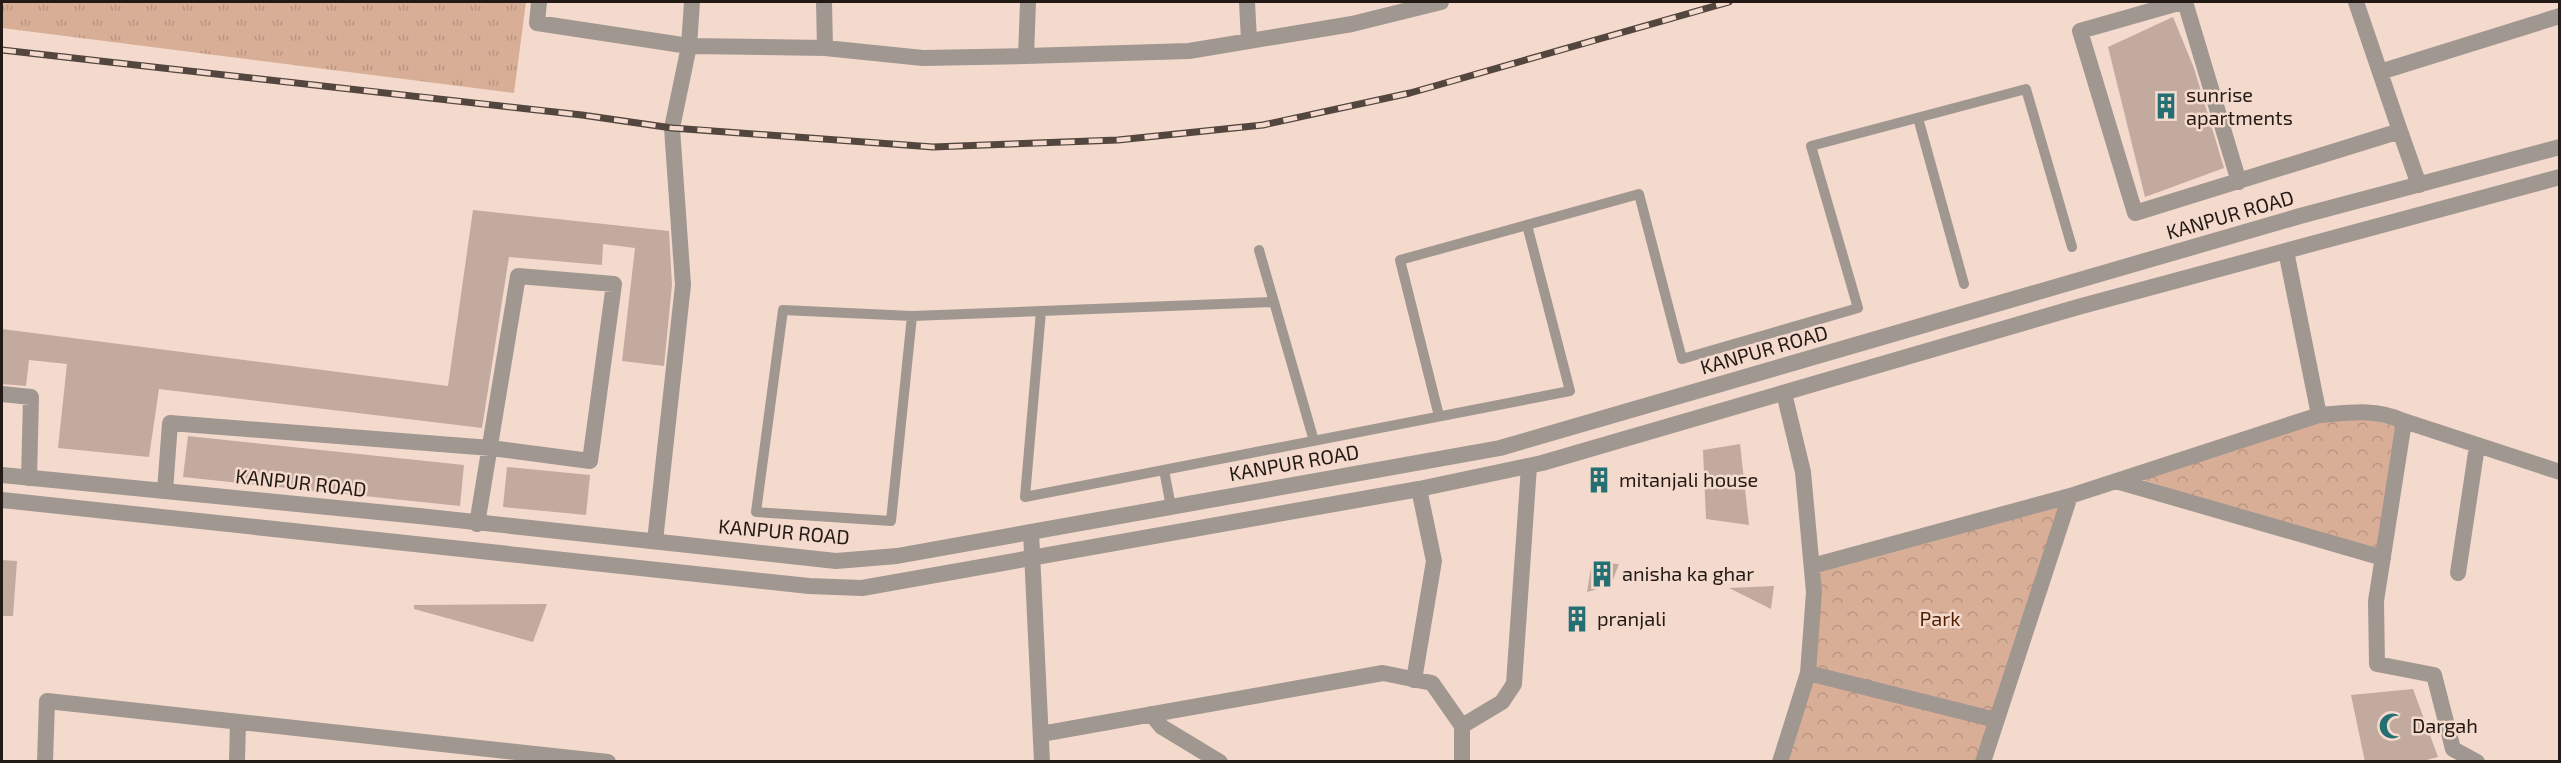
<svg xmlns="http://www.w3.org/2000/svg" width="2561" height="763" viewBox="0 0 2561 763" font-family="'Exo 2',sans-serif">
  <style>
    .grass { fill: url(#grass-tufts) }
    .forest { fill: url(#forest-crowns) }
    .building { fill: #c3aa9e }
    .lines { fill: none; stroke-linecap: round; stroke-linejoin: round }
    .service { stroke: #a19791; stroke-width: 10 }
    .minor { stroke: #a19791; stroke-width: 16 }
    .tertiary { stroke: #a19791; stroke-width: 16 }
    .rail-casing { stroke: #53463f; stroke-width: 7 }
    .rail { stroke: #f4dacd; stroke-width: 4.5; stroke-dasharray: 14; stroke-linecap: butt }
    .labels { text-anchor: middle; stroke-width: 5; stroke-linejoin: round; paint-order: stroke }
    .poi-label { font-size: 20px; fill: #231a15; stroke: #f4dacd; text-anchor: start }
    .street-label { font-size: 20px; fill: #231a15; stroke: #f4dacd }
    .park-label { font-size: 20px; fill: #501f00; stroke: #f4dacd }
  </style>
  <defs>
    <pattern id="grass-tufts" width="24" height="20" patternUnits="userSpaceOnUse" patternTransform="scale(1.5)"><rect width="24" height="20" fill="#d9ae97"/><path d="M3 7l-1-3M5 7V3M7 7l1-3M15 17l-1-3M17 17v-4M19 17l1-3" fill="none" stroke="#ba9581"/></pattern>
    <pattern id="forest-crowns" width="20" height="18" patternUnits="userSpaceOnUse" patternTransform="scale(1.5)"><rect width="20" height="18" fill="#d9ae97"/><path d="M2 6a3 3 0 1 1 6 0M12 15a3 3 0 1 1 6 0" fill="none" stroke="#ba9581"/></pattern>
  </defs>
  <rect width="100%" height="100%" fill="#f4dacd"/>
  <path class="grass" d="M2,2H526L514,93L2,28Z"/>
  <path class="forest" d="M2319,415L2401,420L2383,558L2131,476Z
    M2070,496L1983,761L1780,762L1808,673L1812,566Z"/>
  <path class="building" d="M2173,17L2194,68L2224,168L2145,197L2108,47Z
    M473,210L669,231L672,285L664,366L622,361L635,248L603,244L602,265L509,257L482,428L159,389L149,457L58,448L67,364L29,360L26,386L2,384V329L448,386Z
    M188,436L464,465L460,506L183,477Z
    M1740,444L1749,525L1706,519L1703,450Z
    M507,467L590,475L586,515L503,507Z
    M2,560L17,561L13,616H2Z
    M1592,562L1619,564L1611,585L1587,592Z
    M1774,586L1771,609L1729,588Z
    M547,604L533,642L414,609V605Z
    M2413,689L2438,757L2419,762H2365L2351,695Z"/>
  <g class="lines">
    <path class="service" d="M1918,118L1964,284
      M1259,250L1314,441
      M1041,311L1025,497L1570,391L1527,225
      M912,316L891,521L756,512L783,310L912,316L1274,302
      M1439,416L1400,260L1639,194L1682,359L1858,308L1811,146L2026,89L2072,247
      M1164,470L1171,507"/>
    <path class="minor" d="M539,2L537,23L689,46L825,48L923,58L1026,56L1189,51L1352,24L1441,2
      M824,2L825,48
      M1247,2L1249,40
      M2182,2L2080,31L2135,213L2400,131L2356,2
      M2185,2L2239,182
      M1026,56L1028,2
      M2380,72L2560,16
      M2400,131L2419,185
      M2,394L31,397L29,478
      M2319,415C2347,413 2374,408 2401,420L2403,428L2376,601L2377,664L2434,675L2453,749L2477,762
      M2401,420L2560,472
      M2116,481L2383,558
      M165,491L170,423L491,448L590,461L614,284L518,276L477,524
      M1031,532L1042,762
      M655,541L683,285L672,128L689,46L692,2
      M1812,566L2070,496L2319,415L2286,251
      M2458,573L2477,446
      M1808,673L1996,720
      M1414,680L1434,561L1419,489
      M1151,714L1162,727L1220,762
      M1462,726L1502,702L1514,684L1529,466
      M1041,734L1383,673L1432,683L1462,726V762
      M45,762L47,701L608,762
      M237,762L238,722
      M1780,762L1808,673L1814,592L1803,472L1784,393
      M1983,762L2070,496"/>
    <path class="tertiary" d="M2,475L419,516L836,561L897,556L1500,448L2300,216L2560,147
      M2,500L809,586L862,588L1419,489L1542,463L2078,307L2560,177"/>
    <g class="rail-casing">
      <path id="rail" d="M2,50L582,115L672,128L933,147L1118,140L1263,125L1410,93L1729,2"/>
    </g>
    <use href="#rail" class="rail"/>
  </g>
  <defs>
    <g id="building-bare" transform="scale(2.07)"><path d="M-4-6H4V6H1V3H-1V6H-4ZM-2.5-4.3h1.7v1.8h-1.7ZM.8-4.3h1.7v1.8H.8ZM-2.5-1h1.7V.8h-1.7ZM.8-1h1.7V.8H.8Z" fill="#236f72" stroke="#f4dacd" stroke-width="2.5" paint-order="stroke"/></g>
    <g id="mosque-bare" transform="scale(2.07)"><path d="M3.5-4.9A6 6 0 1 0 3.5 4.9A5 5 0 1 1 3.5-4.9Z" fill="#236f72" stroke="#f4dacd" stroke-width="2.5" paint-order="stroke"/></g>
  </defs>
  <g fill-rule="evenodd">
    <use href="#building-bare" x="2166" y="106"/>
    <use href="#building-bare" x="1599" y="480"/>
    <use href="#building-bare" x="1602" y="574"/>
    <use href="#building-bare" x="1577" y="619"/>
    <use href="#mosque-bare" x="2392" y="726"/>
  </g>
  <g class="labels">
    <g class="poi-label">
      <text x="2186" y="102">sunrise<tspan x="2186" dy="23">apartments</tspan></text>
      <text x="1619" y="487">mitanjali house</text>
      <text x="1622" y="581">anisha ka ghar</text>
      <text x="1597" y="626">pranjali</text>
      <text x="2412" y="733">Dargah</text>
    </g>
    <g class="street-label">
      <text transform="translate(2230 215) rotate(-16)" y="7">KANPUR ROAD</text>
      <text transform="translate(1764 350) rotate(-16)" y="7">KANPUR ROAD</text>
      <text transform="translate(1294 463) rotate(-10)" y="7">KANPUR ROAD</text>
      <text transform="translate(301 483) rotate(6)" y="7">KANPUR ROAD</text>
      <text transform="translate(784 532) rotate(5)" y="7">KANPUR ROAD</text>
    </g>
    <g class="park-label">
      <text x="1940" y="626">Park</text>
    </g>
  </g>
  <rect width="2561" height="763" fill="none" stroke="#231a15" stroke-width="6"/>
</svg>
